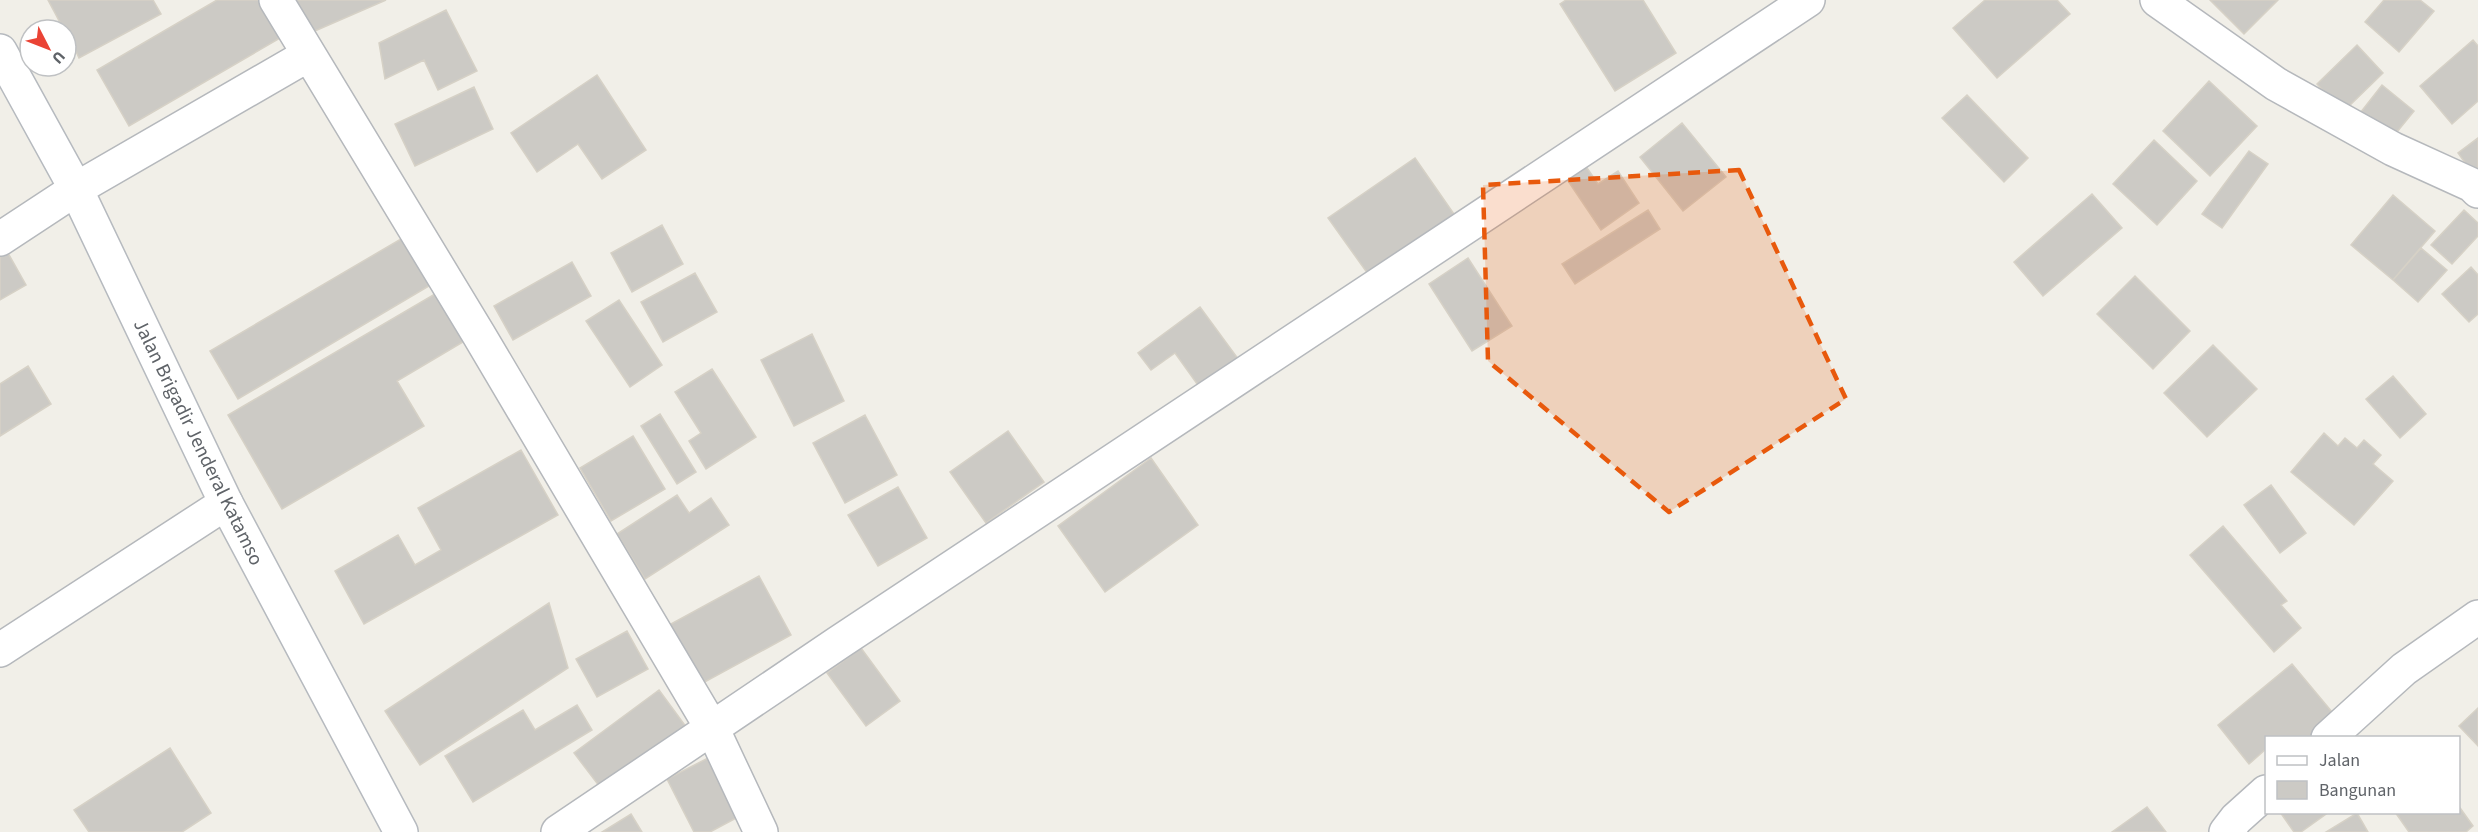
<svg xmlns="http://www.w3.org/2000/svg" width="2478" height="832" viewBox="0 0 2478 832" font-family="'Source Sans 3',sans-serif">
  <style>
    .building { fill: #cccac5; stroke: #d6d1c6; stroke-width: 1.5 }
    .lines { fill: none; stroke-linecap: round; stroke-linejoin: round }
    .minor-casing { stroke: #b5b8bc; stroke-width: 36 }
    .secondary-casing { stroke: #b6babf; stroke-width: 36 }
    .minor { stroke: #fff; stroke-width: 33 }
    .secondary { stroke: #fff; stroke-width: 33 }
    .marked { fill: #e8590c; fill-opacity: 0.2; stroke: #e8590c; stroke-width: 4.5; stroke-dasharray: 12 8; stroke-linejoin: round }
    .labels { text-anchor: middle; stroke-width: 5; stroke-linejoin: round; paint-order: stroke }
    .street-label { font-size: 20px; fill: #5f6368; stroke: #fff }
  </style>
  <rect width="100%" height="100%" fill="#f1efe8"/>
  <path class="building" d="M48,0H153L161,14L79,58L66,30H64Z
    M217,0H267L287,34L129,126L97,70Z
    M293,0H386L308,34Z
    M1566,0H1643L1676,53L1615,91L1560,4Z
    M1985,0H2057L2070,14L1997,78L1953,28Z
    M2210,0H2278L2244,34Z
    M2384,0H2420L2434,11L2399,52L2365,22Z
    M446,10L477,71L438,90L424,60L385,79L379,43Z
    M2473,40L2478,46V101L2452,124L2420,86Z
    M2357,45L2383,73L2343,112L2317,84Z
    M597,75L646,150L602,179L578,144L537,172L511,133Z
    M2209,81L2257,126L2210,176L2163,131Z
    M2382,85L2414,111L2388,143L2357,117Z
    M474,87L493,129L415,166L395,124Z
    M1967,95L2028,158L2004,182L1942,118Z
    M1682,123L1726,177L1683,211L1640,157Z
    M2478,138V181L2458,153Z
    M2154,140L2197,181L2157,225L2113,184Z
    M2249,151L2268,164L2222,228L2202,214Z
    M1415,158L1454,214L1368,274L1328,218Z
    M1585,165L1598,184L1618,171L1639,203L1601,230L1566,178Z
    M2092,194L2122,228L2043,296L2014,262Z
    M2393,195L2435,231L2393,280L2351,245Z
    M1648,210L1660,229L1575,284L1562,264Z
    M2464,210L2478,223V236L2452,264L2431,245Z
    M662,225L683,264L632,292L611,253Z
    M406,236L434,283L238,399L210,351Z
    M2421,248L2447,270L2418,302L2393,280Z
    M8,253L26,285L0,300V257Z
    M1468,258L1512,326L1472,351L1429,284Z
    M572,262L591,296L513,340L494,306Z
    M2471,267L2478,275V314L2469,322L2442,294Z
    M695,273L717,312L663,342L641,302Z
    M2135,276L2190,331L2153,369L2097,314Z
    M440,291L468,339L397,381L424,426L282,509L228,415Z
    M619,300L662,365L630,387L586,321Z
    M1200,307L1239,360L1200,388L1175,353L1151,370L1138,353Z
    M812,334L844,401L794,426L761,360Z
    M2213,345L2257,389L2207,437L2164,393Z
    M28,366L51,404L0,436V384Z
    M712,369L756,437L706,469L689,441L701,433L675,392Z
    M2393,376L2426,414L2400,438L2366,399Z
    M660,414L696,472L677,484L641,426Z
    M865,415L897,475L845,503L813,443Z
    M1008,431L1044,482L986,523L950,472Z
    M2324,433L2338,446L2345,438L2357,448L2364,440L2381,455L2373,464L2393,481L2354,525L2291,472Z
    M633,436L665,489L611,521L580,468Z
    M521,450L558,515L364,624L335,571L398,535L415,565L441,550L418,508Z
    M1151,458L1198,525L1105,592L1058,526Z
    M2271,485L2306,533L2280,553L2244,505Z
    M898,487L927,538L878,566L848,515Z
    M677,495L689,513L711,498L729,525L645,579L617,534Z
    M2223,526L2287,601L2281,605L2301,628L2274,652L2190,555Z
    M759,576L791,635L701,684L669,625Z
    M549,603L568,668L420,765L385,711Z
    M627,631L648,669L597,697L576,659Z
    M861,648L900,701L866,726L827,673Z
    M2292,664L2337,718L2314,738H2266V749L2249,764L2218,725Z
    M659,690L687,728L603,791L574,753Z
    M577,705L592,730L473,802L445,756L523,710L535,730Z
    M2478,708V746L2459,726Z
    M170,748L211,813L182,832H89L74,810Z
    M712,756L742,815L710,832H694L667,779Z
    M2458,805L2473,826L2466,832H2409L2395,812H2458Z
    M2147,807L2166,832H2112Z
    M2280,812H2329L2301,832H2294Z
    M2357,813L2368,832H2326Z
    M631,814L642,832H602Z"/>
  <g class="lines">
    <g class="minor-casing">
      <path id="minor" d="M276,0L479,335L713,730L761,832
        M2157,0L2276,84L2393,149L2472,185L2478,191
        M0,239L76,189L308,55
        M0,650L226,503
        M2328,738L2404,669L2478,617
        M558,832L838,643L1808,0
        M2226,832L2236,819L2266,792"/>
    </g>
    <g class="secondary-casing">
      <path id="secondary" d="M0,51L76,189L226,503L401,832"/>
    </g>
    <use href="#minor" class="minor"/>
    <use href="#secondary" class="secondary"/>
  </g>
  <path class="marked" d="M1739,170L1846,399L1669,512L1488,361L1483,185Z"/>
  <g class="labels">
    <g class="street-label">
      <text transform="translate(199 442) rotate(64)" y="7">Jalan Brigadir Jenderal Katamso</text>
    </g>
  </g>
  <rect x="2265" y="736" width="195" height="78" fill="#ffffff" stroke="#bfc1c3" stroke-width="1.5"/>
  <rect x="2277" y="756" width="30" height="9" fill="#ffffff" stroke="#bfc1c3" stroke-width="1.5"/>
  <text x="2319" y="766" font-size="18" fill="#5f6368">Jalan</text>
  <rect x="2277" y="781" width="30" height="18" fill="#cccac5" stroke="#bfc1c3" stroke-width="1.5"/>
  <text x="2319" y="796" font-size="18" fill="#5f6368">Bangunan</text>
  <g transform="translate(48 48) rotate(132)"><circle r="28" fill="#ffffff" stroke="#bfc1c3" stroke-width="1.5"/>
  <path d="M0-4.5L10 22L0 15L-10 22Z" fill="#ea4335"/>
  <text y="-9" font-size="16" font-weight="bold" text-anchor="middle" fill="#5f6368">U</text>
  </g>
</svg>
